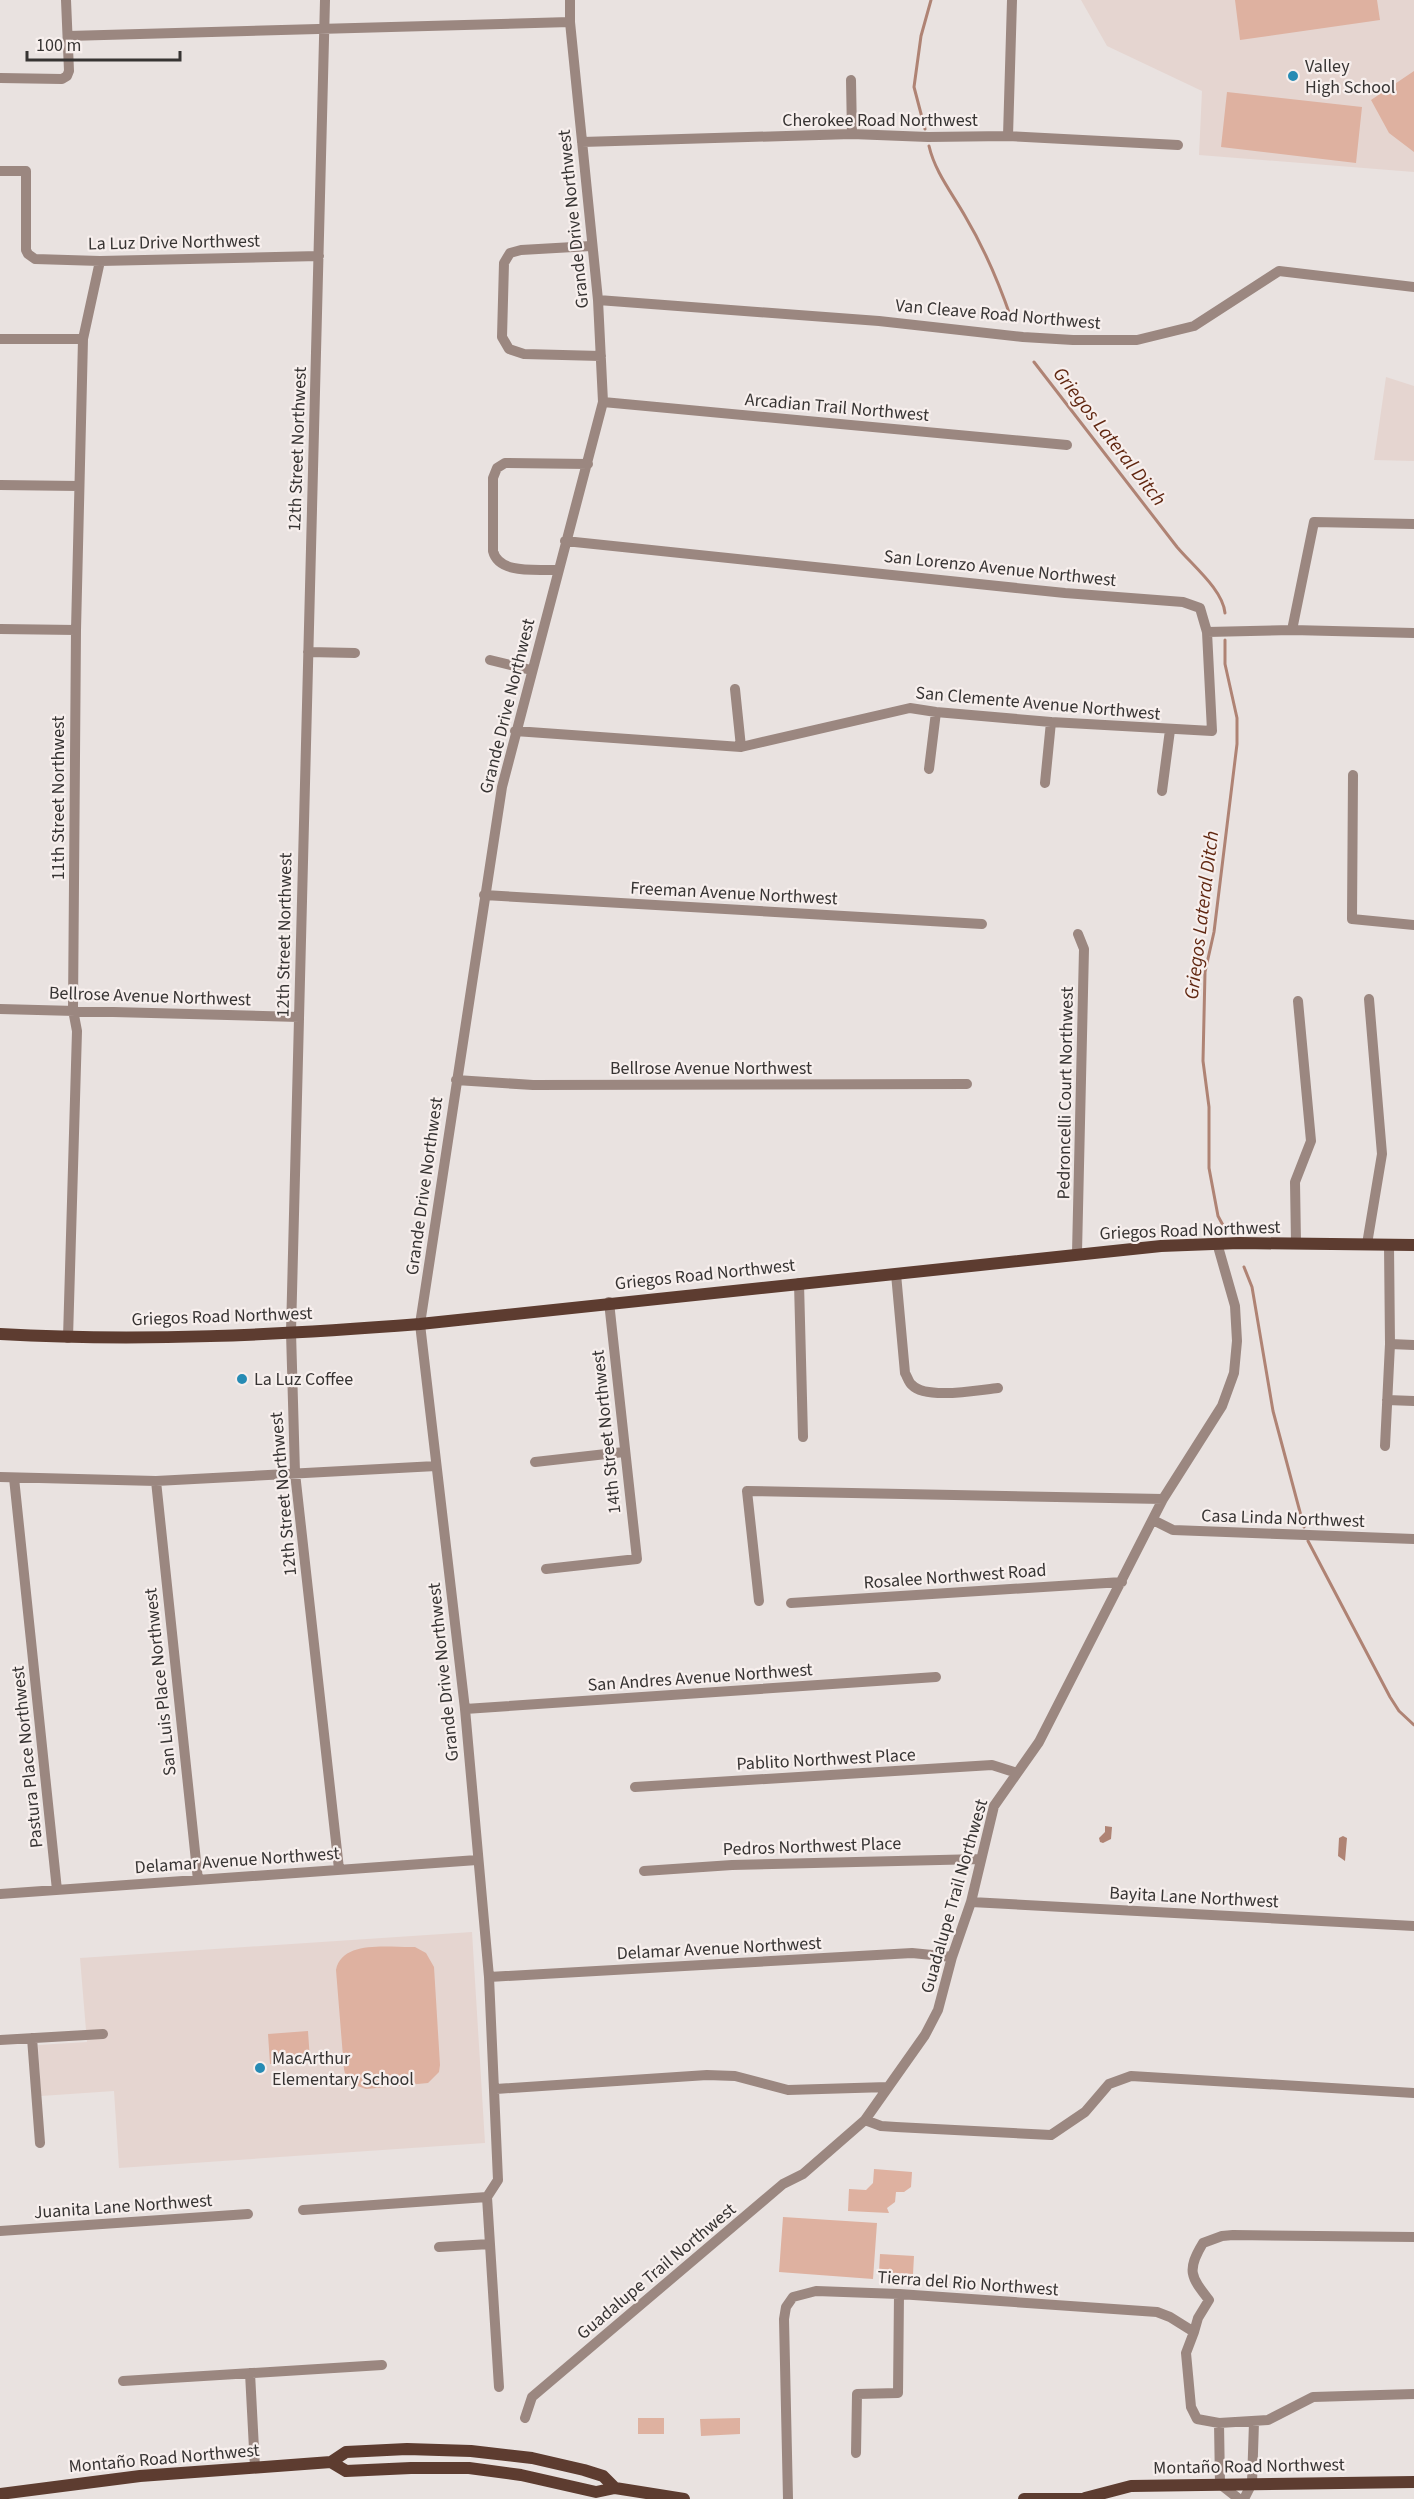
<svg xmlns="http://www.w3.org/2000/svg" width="1414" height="2499" viewBox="0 0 1414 2499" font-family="'Source Sans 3',sans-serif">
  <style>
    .built { fill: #e5d5d0 }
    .green { fill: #deb1a0 }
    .water { fill: #af8374 }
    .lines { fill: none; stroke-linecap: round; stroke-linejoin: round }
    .stream { stroke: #af8374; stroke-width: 3 }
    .minor { stroke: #9b8780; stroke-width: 10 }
    .major { stroke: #5d3c30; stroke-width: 12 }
    .poi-dot { fill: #268bb4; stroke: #f7efed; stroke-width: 2 }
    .labels { text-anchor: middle; stroke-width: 4.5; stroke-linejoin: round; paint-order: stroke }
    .poi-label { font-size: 18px; fill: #373433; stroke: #f7efed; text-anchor: start }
    .street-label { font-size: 18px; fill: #373433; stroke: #f7efed }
    .water-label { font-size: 20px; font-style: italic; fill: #612812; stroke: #f7efed }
  </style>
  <rect width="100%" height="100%" fill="#e9e2e0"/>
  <path class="built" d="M1081,0H1414V172L1199,155L1202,91L1107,46Z
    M1386,377L1414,386V461L1374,460Z
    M472,1932L485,2143L119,2168L114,2091L41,2096L38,2045L87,2042L80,1958Z"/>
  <path class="green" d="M1235,0H1377L1380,20L1240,40Z
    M1414,71V152L1389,133L1371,100Z
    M1227,92L1362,107L1356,163L1221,147Z
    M415,1947L426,1953L434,1967L440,2065L439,2072L428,2083L366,2089C354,2085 346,2082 344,2069L336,1970C342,1939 391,1948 415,1947Z
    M308,2031L310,2060L270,2064L268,2034Z
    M874,2169L912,2172L911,2187L904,2192H896L895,2202L887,2208L889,2213L848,2211L849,2189L866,2190L873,2183Z
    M783,2217L877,2223L873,2279L779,2272Z
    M880,2254L914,2256L913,2274L879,2272Z
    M638,2418H664V2434H638Z
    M740,2418V2434L701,2436L700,2419Z"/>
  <path class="water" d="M1105,1826L1112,1827L1111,1839L1103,1843L1100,1842L1099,1838L1105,1832Z
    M1343,1836L1347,1838L1345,1861L1338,1856L1339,1838Z"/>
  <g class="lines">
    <path class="stream" d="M925,129L914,87L921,36L931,0
      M929,146C935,172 952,193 965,216C984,248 999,283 1011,318
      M1034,362L1177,547C1193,566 1223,590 1225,613
      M1225,1229L1218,1216L1209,1168V1107L1203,1061L1205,972L1214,932L1237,744V718L1225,664V640
      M1244,1267L1252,1287L1273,1411L1304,1527
      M1308,1541L1390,1697L1399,1711L1414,1725"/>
    <path class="minor" d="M325,0L291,1332L295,1473L339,1869
      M68,36L570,22
      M0,78L62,79L67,76L69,71L66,0
      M851,80L852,134
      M1008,136L1012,0
      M582,142L852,134L928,137L1008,136L1178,145
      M0,171H26V250L28,254L35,259L100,261L319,256
      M591,246L521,250L510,253L504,263L502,337L509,349L524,354L601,356
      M598,300L879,321L1023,337L1073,340H1137L1194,326L1279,271L1414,287
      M0,339H83
      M603,402L1067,445
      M0,485L79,486
      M565,541L1065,593L1183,602L1200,608L1207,632L1292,630L1414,633
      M558,570C538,569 499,575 493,551V478L497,468L505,463L588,464
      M0,629L76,630
      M1292,630L1314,522L1414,524
      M308,652L355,653
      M490,660L531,670
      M735,689L741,747
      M515,731L741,747L910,708L936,712L1051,722L1212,731L1207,632
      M929,769L936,712
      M1353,775L1352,919L1414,925
      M1045,783L1051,722
      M1162,791L1170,730
      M484,895L982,924
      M0,1009L299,1017
      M456,1080L533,1085L967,1084
      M1296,1243L1295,1182L1311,1141L1298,1001
      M1367,1244L1382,1154L1369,999
      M1077,1253L1084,949L1078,934
      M896,1274L905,1373C907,1376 909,1383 912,1385C926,1400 978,1390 998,1388
      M799,1283L803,1437
      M68,1338L77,1031L73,1010L76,630L83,339L100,261
      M1390,1344L1414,1345
      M1387,1400L1414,1401
      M1385,1446L1390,1344L1389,1245
      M535,1462L624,1452
      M0,1477L156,1481L436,1466
      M14,1478L57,1890
      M156,1481L198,1880
      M1153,1520L1173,1530L1414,1539
      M546,1569L637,1559L609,1302
      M759,1601L747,1491L1163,1499
      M791,1603L1122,1582
      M465,1709L936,1677
      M635,1787L992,1765L1017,1773
      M644,1871L732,1865L981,1859
      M0,1894L477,1860
      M971,1902L1414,1926
      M489,1977L912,1953L952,1957
      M32,2038L40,2143
      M0,2040L103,2034
      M496,2089L707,2075L735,2076L788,2090L888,2087
      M865,2120L881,2126L896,2127L1051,2135L1085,2112L1109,2084L1131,2076L1414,2093
      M303,2210L487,2197
      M0,2231L248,2214
      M439,2247L490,2244
      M1194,2332L1198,2318L1209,2300C1191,2277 1186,2271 1203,2243L1222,2236L1233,2235L1414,2237
      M250,2373L255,2468
      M123,2381L382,2365
      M499,2387L487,2197L498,2180L489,1977L465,1709L420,1324L502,787L603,402L598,300L570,22V0
      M525,2418L532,2397L783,2184L803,2174L865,2120L925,2035L938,2010L952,1957L971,1902L994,1806L1039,1742L1163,1499L1222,1406L1234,1373L1237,1341L1235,1306L1217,1243
      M1219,2423L1220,2484L1239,2499
      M856,2453L857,2394L898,2393L899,2294
      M788,2499L784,2319L786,2307L793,2297L816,2291L899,2294L1157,2312L1170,2317L1194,2332L1186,2353L1191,2407L1197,2419L1219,2423L1268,2420L1313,2397L1414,2394
      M1244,2499L1252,2483L1254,2422"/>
    <path class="major" d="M0,1334C140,1342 280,1335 420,1324L1161,1246L1239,1243L1414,1245
      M331,2462L346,2471L411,2468H469L521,2475L596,2492L615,2488L684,2499
      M0,2494L140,2476L331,2462L346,2452L407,2449L471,2451L532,2458L584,2470L603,2476L615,2488
      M1085,2498L1131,2486L1414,2482
      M1024,2499H1092"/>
  </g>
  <g class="poi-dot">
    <circle cx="1293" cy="76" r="6"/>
    <circle cx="242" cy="1379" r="6"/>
    <circle cx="260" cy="2068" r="6"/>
  </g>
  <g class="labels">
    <g class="poi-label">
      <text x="1305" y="72">Valley<tspan x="1305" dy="21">High School</tspan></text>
      <text x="254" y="1385">La Luz Coffee</text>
      <text x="272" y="2064">MacArthur<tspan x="272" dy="21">Elementary School</tspan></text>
    </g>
    <g class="street-label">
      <text x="880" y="126">Cherokee Road Northwest</text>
      <text transform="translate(573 219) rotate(-96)" y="6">Grande Drive Northwest</text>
      <text transform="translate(174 242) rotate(-1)" y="6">La Luz Drive Northwest</text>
      <text transform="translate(998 314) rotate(5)" y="6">Van Cleave Road Northwest</text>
      <text transform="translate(837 407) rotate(5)" y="6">Arcadian Trail Northwest</text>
      <text transform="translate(297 449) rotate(-88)" y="6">12th Street Northwest</text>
      <text transform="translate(1000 568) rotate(6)" y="6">San Lorenzo Avenue Northwest</text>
      <text transform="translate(1038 703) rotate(5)" y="6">San Clemente Avenue Northwest</text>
      <text transform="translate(507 706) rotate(-76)" y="6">Grande Drive Northwest</text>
      <text transform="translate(58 798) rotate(-90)" y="6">11th Street Northwest</text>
      <text transform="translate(734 893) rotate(3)" y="6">Freeman Avenue Northwest</text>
      <text transform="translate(284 935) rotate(-89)" y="6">12th Street Northwest</text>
      <text transform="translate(150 996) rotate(2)" y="6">Bellrose Avenue Northwest</text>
      <text x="711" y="1074">Bellrose Avenue Northwest</text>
      <text transform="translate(1065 1093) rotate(-89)" y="6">Pedroncelli Court Northwest</text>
      <text transform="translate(424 1186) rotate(-82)" y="6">Grande Drive Northwest</text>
      <text transform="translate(1190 1230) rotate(-2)" y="6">Griegos Road Northwest</text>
      <text transform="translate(705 1274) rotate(-6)" y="6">Griegos Road Northwest</text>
      <text transform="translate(222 1316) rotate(-2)" y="6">Griegos Road Northwest</text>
      <text transform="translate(606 1432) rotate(-96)" y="6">14th Street Northwest</text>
      <text transform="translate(283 1494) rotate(-95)" y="6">12th Street Northwest</text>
      <text transform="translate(1283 1518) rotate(2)" y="6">Casa Linda Northwest</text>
      <text transform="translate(955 1576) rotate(-4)" y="6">Rosalee Northwest Road</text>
      <text transform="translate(443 1672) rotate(-96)" y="6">Grande Drive Northwest</text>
      <text transform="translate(700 1677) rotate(-4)" y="6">San Andres Avenue Northwest</text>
      <text transform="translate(160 1682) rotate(-96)" y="6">San Luis Place Northwest</text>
      <text transform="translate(27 1757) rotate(-96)" y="6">Pastura Place Northwest</text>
      <text transform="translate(826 1759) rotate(-3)" y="6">Pablito Northwest Place</text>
      <text transform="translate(812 1846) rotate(-2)" y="6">Pedros Northwest Place</text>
      <text transform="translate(237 1860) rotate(-4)" y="6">Delamar Avenue Northwest</text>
      <text transform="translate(954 1896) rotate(-74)" y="6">Guadalupe Trail Northwest</text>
      <text transform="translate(1194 1897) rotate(3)" y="6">Bayita Lane Northwest</text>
      <text transform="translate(719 1948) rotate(-3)" y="6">Delamar Avenue Northwest</text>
      <text transform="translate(123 2206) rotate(-4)" y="6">Juanita Lane Northwest</text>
      <text transform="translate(656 2271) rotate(-40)" y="6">Guadalupe Trail Northwest</text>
      <text transform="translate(968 2283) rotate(4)" y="6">Tierra del Rio Northwest</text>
      <text transform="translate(164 2458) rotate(-5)" y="6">Montaño Road Northwest</text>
      <text transform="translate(1249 2466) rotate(-1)" y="6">Montaño Road Northwest</text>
    </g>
    <g class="water-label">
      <text transform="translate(1110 436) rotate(52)" y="7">Griegos Lateral Ditch</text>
      <text transform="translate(1201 915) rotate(-83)" y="7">Griegos Lateral Ditch</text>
    </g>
  </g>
  <path d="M27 51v9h153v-9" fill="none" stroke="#373433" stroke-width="3"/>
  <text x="36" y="51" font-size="18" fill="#373433" stroke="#f7efed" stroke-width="4.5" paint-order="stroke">100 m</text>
</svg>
